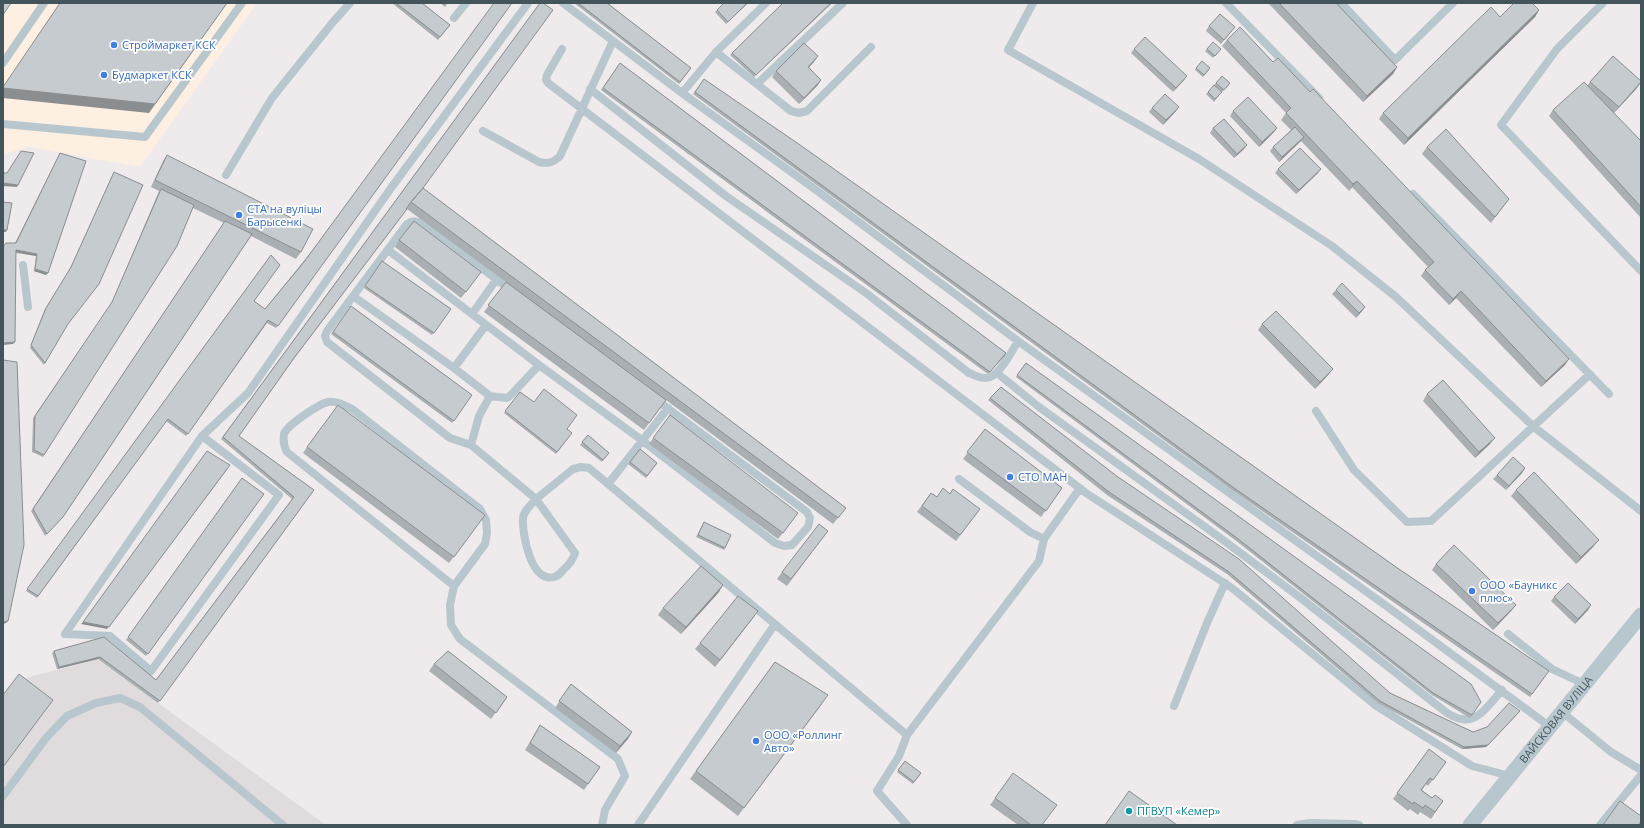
<svg xmlns="http://www.w3.org/2000/svg" width="1644" height="828" viewBox="0 0 1644 828" font-family="'Open Sans',sans-serif">
  <style>
    .commercial { fill: #fdefe1 }
    .education { fill: #e0dcde }
    .lines { fill: none; stroke-linecap: round; stroke-linejoin: round }
    .lane { stroke: #b8c7cd; stroke-width: 8 }
    .street { stroke: #b8c7cd; stroke-width: 15 }
    .wall { fill: #a9afb2 }
    .shaded-wall { fill: #8a8e91 }
    .building { fill: #c5cbcf; stroke: #8a8e91 }
    .shop-dot { fill: #3f7fe0; stroke: #fff; stroke-width: 1.5 }
    .culture-dot { fill: #0f9aa8; stroke: #fff; stroke-width: 1.5 }
    .labels { text-anchor: middle; stroke-width: 3.5; stroke-linejoin: round; paint-order: stroke }
    .shop-label { font-size: 11px; fill: #366cbe; stroke: #fff; text-anchor: start }
    .street-label { font-size: 11px; fill: #43545a; stroke: #fff }
    .culture-label { font-size: 11px; fill: #0d838f; stroke: #fff; text-anchor: start }
  </style>
  <rect width="100%" height="100%" fill="#efebec"/>
  <path class="commercial" d="M3,3H257L140,167L29,147L3,154Z"/>
  <path class="education" d="M98,659L158,703L326,825H3V696L14,681Z"/>
  <g class="lines">
    <path class="lane" d="M563,3L682,93L816,190L1018,341L1385,605L1549,726
      M1033,3L1008,50L1199,159L1332,246L1396,297L1534,427L1641,511
      M1226,3L1319,98
      M1341,3L1395,60L1453,3
      M1603,3L1557,49L1501,125L1641,271
      M454,18L466,3
      M562,49L547,75L546,80L548,83L1086,493L1232,588L1375,705L1472,766L1510,776
      M716,52L791,111L799,113L807,111L871,47
      M3,63L44,3
      M757,84L843,3
      M590,89L726,196L866,293L969,373C974,375 979,378 985,378C998,379 1012,351 1018,341
      M682,93L716,52L766,3
      M3,124L145,137L242,3
      M483,131L539,162C548,164 553,163 560,156L613,41
      M226,175L272,98L333,22L350,3
      M1413,194L1609,394
      M388,250L539,365
      M23,265L28,307
      M512,291L423,224C417,221 413,220 407,224L327,331L325,336L327,342L450,438L471,445L536,499L573,469L581,467L589,468L907,735
      M353,296L454,368L486,325
      M472,314L496,280
      M454,368L490,396
      M997,373L1039,407L1219,537L1302,599L1447,713C1451,715 1457,719 1462,719C1478,723 1492,701 1502,690
      M1316,411L1354,470L1407,522L1431,521L1590,374
      M202,436L279,495L151,671L110,636L65,634L202,436L248,393L391,188L528,3
      M471,445L479,416L490,396L507,398L511,395L539,365L643,441L775,543L784,546L792,545L808,527L810,518L807,512L655,399
      M959,479L1030,532L1044,539L1080,488
      M608,484L668,408
      M536,499L575,553C573,560 569,565 563,570C561,573 557,576 554,577C531,583 522,534 523,519C523,511 532,504 536,499Z
      M454,586L287,452C284,447 283,441 284,434C287,425 319,404 328,402C337,401 344,405 352,409L480,509L486,520L487,533L485,544L454,586L450,605L451,625L460,639L618,759L625,776L605,810L602,825
      M1508,634L1552,669L1584,684
      M1174,706L1207,623L1225,583
      M1562,712L1611,752L1641,770
      M3,796L46,738L67,716L96,703L120,698L140,707L283,825
      M638,825L775,624
      M907,825L877,791L899,756L907,735L1039,561L1044,539
      M1297,825L1310,823L1354,824L1359,825
      M1600,825L1641,775"/>
    <path class="street" id="s1" d="M1470,825L1641,615"/>
  </g>
  <path class="wall" d="M392,3H422L450,25L438,40Z
    M440,3H448L445,7Z
    M512,3L276,328L267,323L186,436L166,421L37,598L26,591L271,255L254,301L265,309Z
    M540,3L423,188L846,508L841,514L833,524L666,400L644,430L484,312L506,282L407,209L293,360L239,436L314,490L158,703L98,659L57,669L52,653L54,651L104,637L156,680L292,499L221,439Z
    M574,3H607L691,68L679,84Z
    M748,3L726,24L715,12L717,10Z
    M783,3H832L754,77L730,55Z
    M1268,3H1336L1397,67L1393,74L1363,102Z
    M1539,10L1535,17L1404,145L1379,119L1383,113L1500,17Z
    M1209,26L1232,31L1221,44L1206,31Z
    M1227,40L1565,365L1541,387L1456,298L1449,305L1421,276L1425,270L1428,267L1352,187L1349,191L1301,141L1279,162L1270,151L1273,147L1291,130L1281,120L1286,113L1222,46Z
    M1134,49L1184,80L1173,92L1131,53Z
    M1207,49L1219,51L1213,58L1205,51Z
    M818,56L813,63L809,67L821,80L817,86L799,104L772,77L776,71Z
    M620,63L1006,353L1005,356L988,374L601,90Z
    M1196,68L1209,70L1203,77L1195,70Z
    M704,79L1396,567L1549,671L1530,697L1232,490L693,94Z
    M1590,82H1641L1637,88L1614,113L1611,111L1641,141V218L1549,116L1553,110L1587,86Z
    M1216,83L1229,85L1222,92L1214,85Z
    M1208,92L1220,94L1214,102L1206,94Z
    M1179,107L1176,111L1163,125L1149,112L1152,108Z
    M1233,111L1277,128L1274,132L1259,147L1230,116Z
    M1213,128L1247,145L1244,149L1234,158L1210,133Z
    M1427,147L1509,199L1491,223L1422,154Z
    M60,153L46,275L34,271L36,256L16,253L13,344L15,243Z
    M167,155L301,252L296,259L251,236L63,517L45,536L31,511L224,223L193,208L44,455L43,457L32,452L33,418L111,305L159,191L151,187L163,161Z
    M1278,169L1318,173L1296,194L1275,173Z
    M114,172L45,363L44,365L30,348L44,311L70,269Z
    M399,240L476,279L461,298L395,247Z
    M382,261L451,309L432,335L364,288Z
    M1336,290L1365,307L1362,311L1356,318L1332,294Z
    M351,306L472,395L452,423L331,334Z
    M1262,324L1333,369L1328,375L1315,389L1258,330Z
    M1026,363L1481,702L1470,718L1432,695L1235,540L1016,377Z
    M1001,387L1390,693L1473,732L1487,727L1520,711L1486,747L1462,749L1378,703L1227,574L1107,495L988,400Z
    M520,392L572,433L556,454L504,413Z
    M1427,394L1490,444L1475,458L1423,401Z
    M670,415L793,520L778,539L649,444Z
    M985,429L1062,488L1041,517L963,459Z
    M588,435L609,453L602,462L580,445Z
    M307,447L485,515L449,563L303,453Z
    M640,449L657,463L646,478L628,464Z
    M1525,468L1522,473L1506,490L1493,479L1497,475Z
    M242,478L264,494L146,656L126,640Z
    M1516,490L1594,546L1576,564L1511,496Z
    M931,493L937,497L950,494L980,509L956,541L917,512Z
    M704,522L725,548L724,550L696,537Z
    M823,537L787,586L777,579L782,572Z
    M1436,564L1516,605L1511,611L1493,630L1432,570Z
    M719,592L681,634L658,615L663,608Z
    M1554,597L1588,610L1575,624L1551,601Z
    M753,618L715,667L695,649L700,643Z
    M775,662L822,704L738,816L690,779Z
    M434,664L507,697L491,719L429,671Z
    M571,684L632,732L616,753L555,708Z
    M540,725L600,767L584,790L525,750L536,732Z
    M1429,749L1446,762L1428,786L1426,784L1422,790L1432,798L1443,801L1431,819L1420,812L1418,815L1410,809L1408,811L1393,799Z
    M905,761L921,773L913,784L897,772Z
    M1013,773L1042,825H1018L990,805Z"/>
  <path class="shaded-wall" d="M227,3L149,113L3,98V88Z
    M747,3H748L726,24Z
    M831,3H832L754,77L756,75Z
    M1539,10L1535,17L1404,145L1408,138Z
    M818,56L813,63L803,73L808,67Z
    M1397,67L1393,74L1363,102L1367,96Z
    M1187,76L1184,80L1173,92L1176,88Z
    M821,80L817,86L799,104L804,98Z
    M1641,82L1637,88L1614,113L1619,107Z
    M1179,107L1176,111L1163,125L1166,120Z
    M1277,128L1274,132L1259,147L1262,142Z
    M1304,137L1301,141L1279,162L1282,157Z
    M1247,145L1244,149L1234,158L1237,154Z
    M1321,169L1318,173L1296,194L1299,190Z
    M1357,181L1352,187L1349,191L1353,184Z
    M3,183L18,185L17,187L3,186Z
    M3,230H7L6,232H3Z
    M16,250L37,254L36,256L15,252Z
    M35,269L48,273L46,275L34,271Z
    M1461,291L1456,298L1449,305L1453,299Z
    M1365,307L1362,311L1356,318L1359,313Z
    M15,342L13,344L3,345V343Z
    M1569,359L1565,365L1541,387L1546,381Z
    M1333,369L1328,375L1315,389L1320,382Z
    M1495,438L1490,444L1475,458L1479,452Z
    M229,467L107,629L81,624L83,622Z
    M1525,468L1522,473L1506,490L1509,486Z
    M1599,540L1594,546L1576,564L1581,557Z
    M723,585L719,592L681,634L686,627Z
    M1516,605L1511,611L1493,630L1498,623Z
    M1591,605L1588,610L1575,624L1578,619Z
    M758,611L753,618L715,667L720,660Z
    M8,621L6,623L3,624V622Z
    M100,657L98,659L57,669L59,667Z
    M1520,711L1486,747L1462,749L1464,747Z
    M632,732L628,739L616,753L620,746Z"/>
  <path class="building" d="M3,3H11L3,15Z
    M60,3H227L155,104L3,88V87Z
    M396,3H422L450,25L440,37Z
    M494,3H512L278,326L268,320L188,434L168,419L38,596L27,589L271,255L280,265L254,301L265,309L304,262Z
    M540,3H543L553,10L423,188L411,202L406,209H407L294,358L239,436L314,490L160,701L100,657L59,667L54,651L104,637L156,680L294,497L223,437Z
    M578,3H607L691,68L680,82Z
    M724,3H747L728,22L717,10Z
    M783,3H831L756,75L732,53Z
    M1279,3H1336L1397,67L1367,96Z
    M1514,3H1532L1539,10L1408,138L1383,113L1491,7L1500,17Z
    M1220,14L1235,27L1224,40L1209,26Z
    M1240,27L1273,62L1278,58L1310,92L1313,89L1569,359L1546,381L1461,291L1453,299L1425,270L1434,262L1357,181L1353,184L1286,113L1291,108L1227,40Z
    M1145,37L1187,76L1176,88L1134,49Z
    M1213,42L1221,49L1215,56L1207,49Z
    M804,43L818,56L808,67L821,80L804,98L776,71Z
    M1613,56L1641,81V82L1619,107L1590,82Z
    M1202,61L1210,68L1204,75L1196,68Z
    M620,63L1006,353L990,372L603,88Z
    M1222,76L1230,83L1224,90L1216,83Z
    M704,79L803,147L1396,567L1549,671L1532,694L1234,488L695,92Z
    M1584,82L1641,141V207L1553,110Z
    M1214,85L1222,92L1215,99L1208,92Z
    M1165,94L1179,107L1166,120L1152,108Z
    M1248,97L1277,128L1262,142L1233,111Z
    M1224,119L1247,145L1237,154L1213,128Z
    M1295,127L1304,137L1282,157L1273,147Z
    M1446,129L1509,199L1495,217L1427,147Z
    M1300,148L1321,169L1299,190L1278,169Z
    M21,151L34,153L18,185L3,183V173H7Z
    M60,153L86,161L48,273L35,269L37,254L16,250L15,342L3,343V247L6,243H16Z
    M167,155L313,229L301,252L155,180Z
    M114,172L143,185L99,284L68,324L45,363L31,345L46,308L71,267Z
    M423,188L846,508L838,518L411,202Z
    M161,189L194,205L177,246L44,455L34,450L35,416L112,302Z
    M3,202L12,203L7,230H3Z
    M225,221L252,234L63,517L47,534L33,509Z
    M414,221L481,272L466,292L399,240Z
    M382,261L451,309L434,333L365,286Z
    M506,282L666,400L649,423L488,305Z
    M1342,283L1365,307L1359,313L1336,290Z
    M351,306L472,395L454,421L333,332Z
    M1276,311L1333,369L1320,382L1262,324Z
    M3,360L17,362L24,545L8,621L3,622Z
    M1026,363L1471,684L1481,702L1472,715L1433,693L1237,538L1017,375Z
    M1443,380L1495,438L1479,452L1427,394Z
    M1001,387L1118,477L1239,559L1390,693L1473,732L1487,727L1509,703L1520,711L1488,745L1464,747L1380,701L1229,572L1109,492L990,398Z
    M544,389L577,415L567,429L572,433L557,452L505,411L520,392L534,402Z
    M338,405L485,515L454,557L307,447Z
    M670,415L798,513L783,533L653,438Z
    M985,429L1062,488L1046,511L967,452Z
    M588,435L609,453L603,460L582,442Z
    M640,449L657,463L647,476L630,462Z
    M207,451L230,465L109,627L83,622Z
    M1513,457L1525,468L1509,486L1497,475Z
    M1534,472L1599,540L1581,557L1516,490Z
    M242,478L264,494L148,654L128,637Z
    M943,488L950,494L953,489L980,509L960,535L922,506L931,493L937,497Z
    M704,522L731,535L725,548L698,535Z
    M819,524L828,531L791,579L782,572Z
    M1454,545L1516,605L1498,623L1436,564Z
    M701,566L723,585L686,627L663,608Z
    M1568,583L1591,605L1578,619L1554,597Z
    M738,596L758,611L720,660L700,643Z
    M448,651L507,697L496,713L434,664Z
    M775,662L828,695L744,808L696,771Z
    M19,674L53,700L3,767V695Z
    M571,684L632,732L620,746L559,701Z
    M540,725L600,767L588,784L530,743Z
    M1429,749L1446,762L1433,780L1430,778L1421,790L1432,798L1435,795L1443,801L1435,812L1425,805L1423,808L1414,802L1413,804L1397,793Z
    M905,761L921,773L914,782L898,770Z
    M1013,773L1057,805L1042,825H1031L995,798Z
    M1129,791L1177,825H1105Z
    M1620,801L1641,816V821L1638,825H1603Z"/>
  <g class="shop-dot">
    <circle cx="114" cy="45" r="4"/>
    <circle cx="104" cy="75" r="4"/>
    <circle cx="239" cy="215" r="4"/>
    <circle cx="1010" cy="477" r="4"/>
    <circle cx="1472" cy="591" r="4"/>
    <circle cx="756" cy="741" r="4"/>
  </g>
  <circle class="culture-dot" cx="1129" cy="811" r="4"/>
  <g class="labels">
    <g class="shop-label">
      <text x="122" y="49">Строймаркет КСК</text>
      <text x="112" y="79">Будмаркет КСК</text>
      <text x="247" y="213">СТА на вуліцы<tspan x="247" dy="13">Барысенкі</tspan></text>
      <text x="1018" y="481">СТО МАН</text>
      <text x="1480" y="589">ООО «Бауникс<tspan x="1480" dy="13">плюс»</tspan></text>
      <text x="764" y="739">ООО «Роллинг<tspan x="764" dy="13">Авто»</tspan></text>
    </g>
    <g class="street-label">
      <text dy="4" stroke="none"><textPath href="#s1" startOffset="136">ВАЙСКОВАЯ ВУЛІЦА</textPath></text>
    </g>
    <g class="culture-label">
      <text x="1137" y="815">ПГВУП «Кемер»</text>
    </g>
  </g>
  <rect width="1644" height="828" fill="none" stroke="#43545a" stroke-width="8"/>
</svg>
